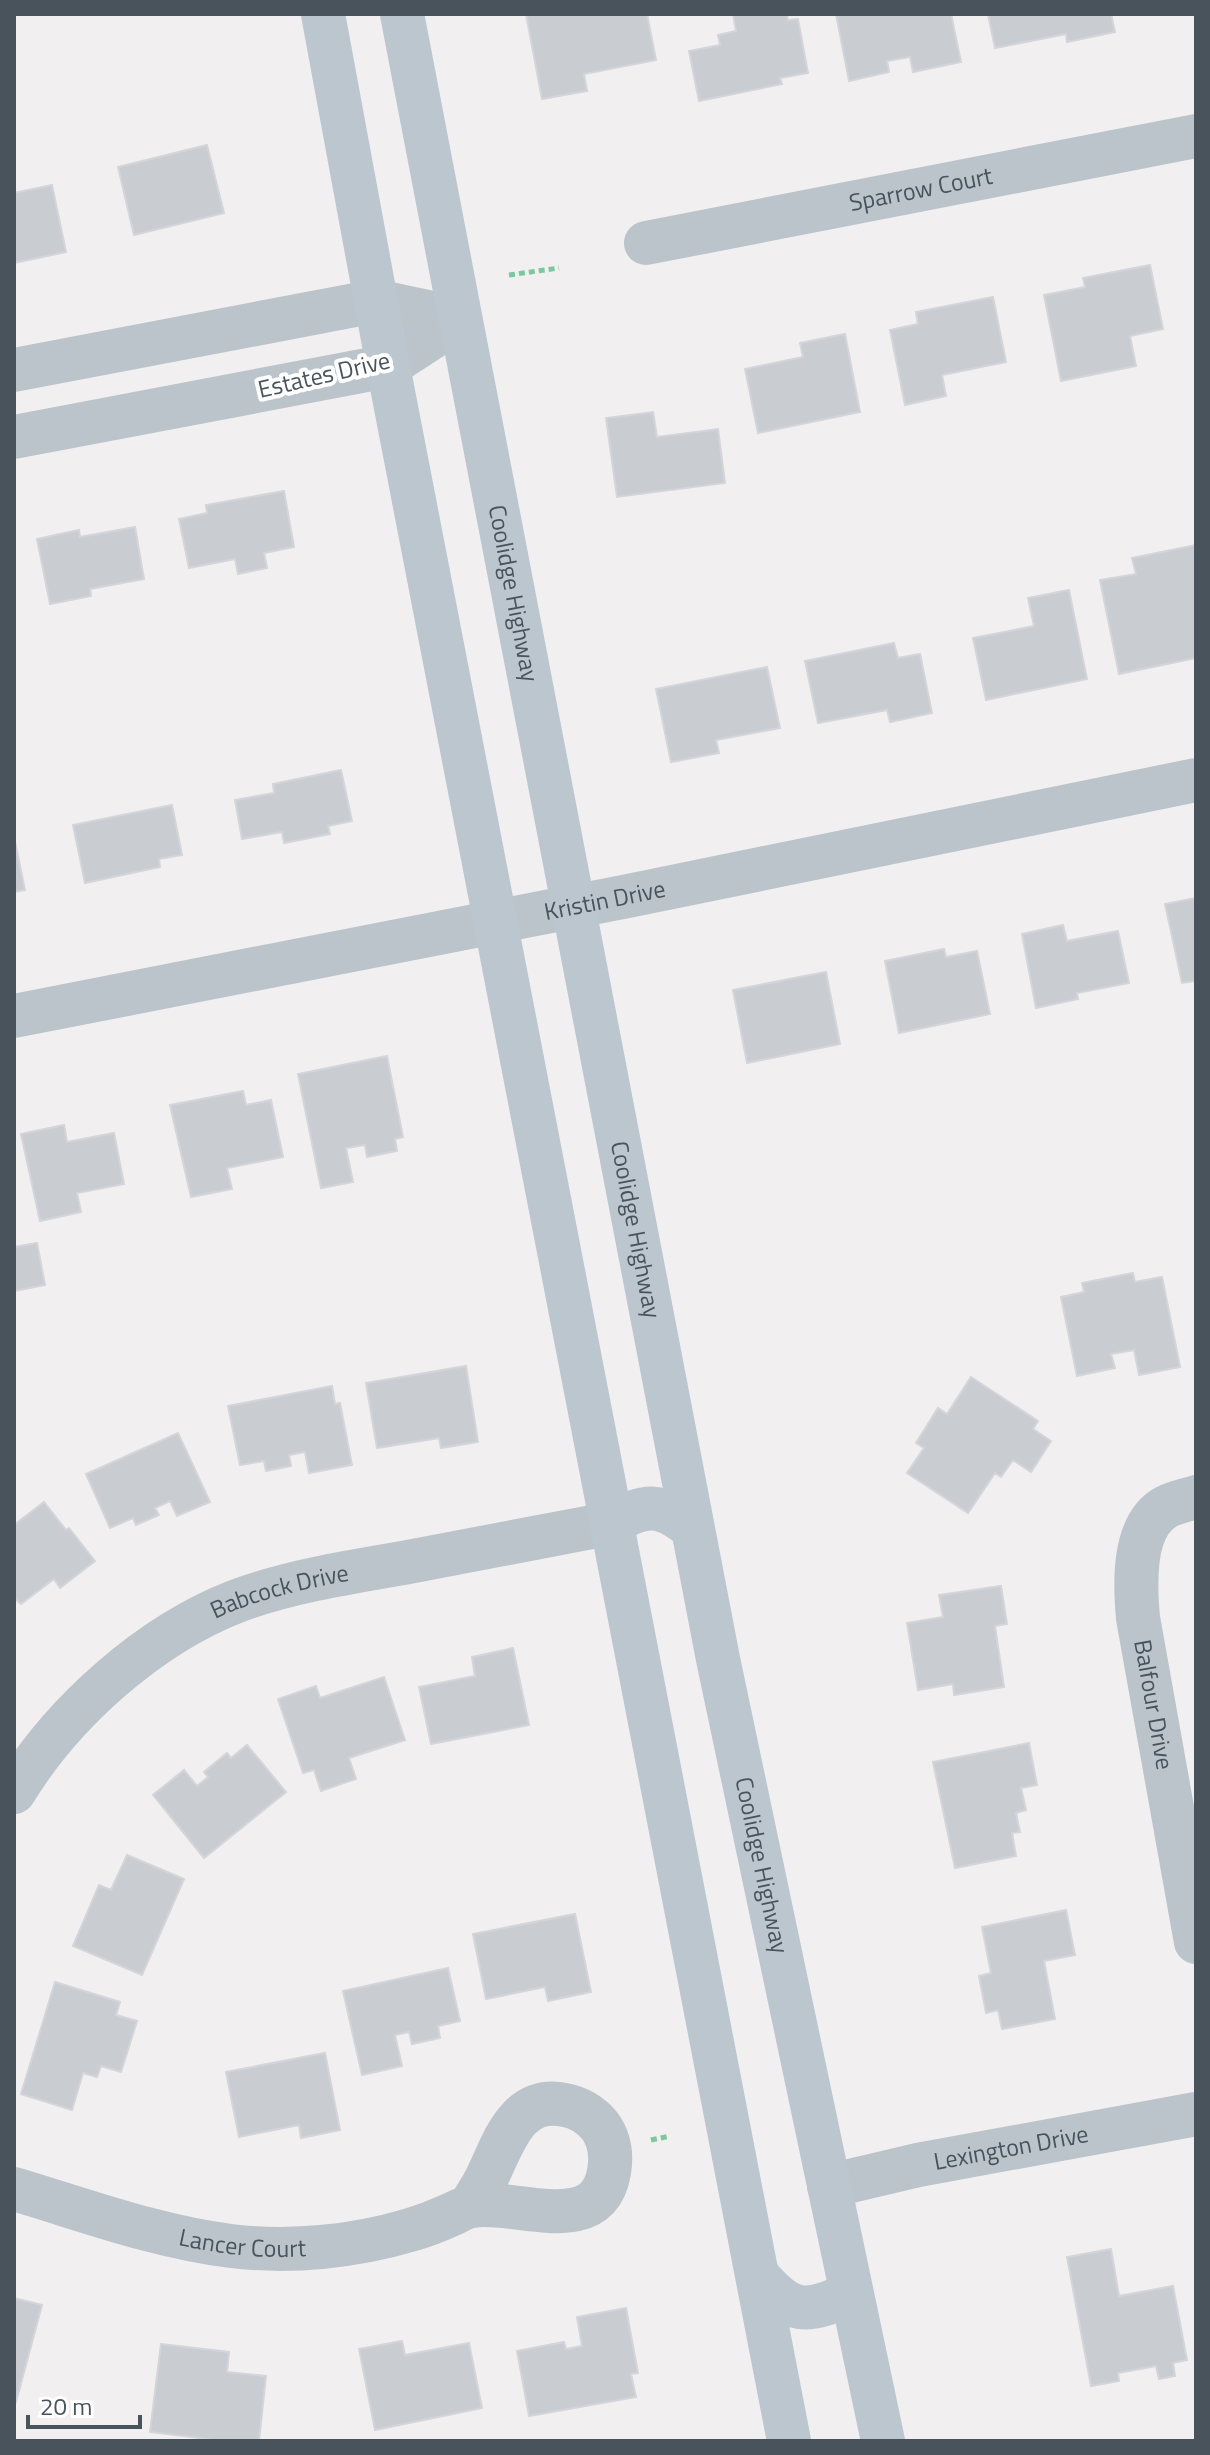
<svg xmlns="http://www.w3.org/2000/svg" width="1210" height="2455" viewBox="0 0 1210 2455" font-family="'Titillium Web',sans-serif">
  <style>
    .building { fill: #c9ccd1; stroke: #d3d5da; stroke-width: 2 }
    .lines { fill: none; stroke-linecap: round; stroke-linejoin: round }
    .path { stroke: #7bc8a0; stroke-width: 5; stroke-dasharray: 6 4; stroke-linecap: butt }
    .street { stroke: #bbc4cb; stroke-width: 44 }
    .secondary { stroke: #bcc6cf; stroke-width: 44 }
    .labels { text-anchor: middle; stroke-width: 8; stroke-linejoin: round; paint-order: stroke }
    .street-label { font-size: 24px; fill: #48535b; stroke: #fff }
  </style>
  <rect width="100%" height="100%" fill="#f1efef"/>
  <path class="building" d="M526,14H647L656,60L584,74L587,91L542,99Z
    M733,14H787L788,20L798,19L808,73L780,78L782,84L699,101L689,51L720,45L718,35L736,31Z
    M836,14H951L961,62L913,72L910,57L887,61L889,72L849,81Z
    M988,14H1111L1115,32L1067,42L1066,34L995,48Z
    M207,145L224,213L134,235L118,167Z
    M52,185L66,252L14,263V193Z
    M1150,265L1163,329L1130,336L1136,366L1061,381L1044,295L1085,287L1083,278Z
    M993,297L1006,362L942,375L946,396L905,405L890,330L918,324L916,312Z
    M845,334L860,412L758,433L745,369L803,357L800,343Z
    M653,412L657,437L718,429L725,483L617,497L606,418Z
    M284,491L294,547L264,553L267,568L238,574L235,559L189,568L179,519L207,513L206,505Z
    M135,527L144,579L90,589L91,596L50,604L37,539L79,530L80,537Z
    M1196,545V658L1119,674L1100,580L1136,574L1132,558Z
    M1069,590L1087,679L986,700L973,638L1034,626L1028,598Z
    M894,643L898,658L920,654L932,713L890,722L887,710L818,723L805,661Z
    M767,667L780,728L716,740L719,753L671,762L656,689Z
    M341,770L352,821L328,826L330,834L284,843L282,832L242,839L235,800L274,793L273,784Z
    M172,805L182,855L159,859L160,867L85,883L73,825Z
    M14,837L25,890L14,892Z
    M1196,898V981L1182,983L1165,904Z
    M1063,925L1067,941L1118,931L1129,983L1077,993L1078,999L1036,1008L1022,934Z
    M944,949L946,957L977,951L990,1014L899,1033L885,961Z
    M826,972L840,1044L747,1063L733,990Z
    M387,1056L403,1137L395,1139L397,1151L367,1157L365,1145L346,1148L353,1182L321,1188L298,1074Z
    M243,1091L246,1105L271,1100L283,1157L227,1168L232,1189L191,1197L170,1105Z
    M64,1125L67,1142L114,1133L124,1184L77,1193L81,1212L40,1221L21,1134Z
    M37,1243L45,1285L14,1291V1247Z
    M1133,1273L1135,1282L1162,1277L1180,1367L1139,1375L1134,1350L1111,1354L1115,1368L1077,1376L1061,1297L1084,1292L1082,1283Z
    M466,1366L478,1442L441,1448L439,1438L377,1448L366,1383Z
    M971,1377L1038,1421L1033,1429L1051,1441L1031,1472L1013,1460L1001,1477L995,1473L968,1513L907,1473L924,1448L916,1443L938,1408L947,1414Z
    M332,1386L335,1404L340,1403L352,1465L309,1473L305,1452L289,1455L291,1466L266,1471L264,1461L240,1465L228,1406Z
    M178,1433L210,1502L177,1516L170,1501L155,1508L159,1515L136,1525L133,1518L110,1528L86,1474Z
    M44,1502L66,1530L69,1528L95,1561L60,1588L54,1579L21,1604L14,1598V1525Z
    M1001,1586L1007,1624L995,1626L1004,1687L954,1695L953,1684L918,1690L907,1623L943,1617L939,1595Z
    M513,1648L529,1725L431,1744L419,1687L475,1676L472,1657Z
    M384,1677L405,1740L349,1758L356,1779L321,1791L314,1770L303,1773L278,1699L316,1686L320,1698Z
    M1029,1743L1037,1785L1021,1788L1026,1810L1016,1813L1020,1832L1012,1833L1016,1856L955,1868L933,1762Z
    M247,1745L286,1792L204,1858L153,1795L184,1770L197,1786L208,1777L204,1772L227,1753L231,1758Z
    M127,1855L184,1879L142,1975L73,1946L99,1885L111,1890Z
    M1066,1910L1075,1955L1044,1961L1055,2019L1002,2029L998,2010L986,2013L979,1976L991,1973L982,1927Z
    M575,1914L591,1992L548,2001L545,1987L486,1999L473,1934Z
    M448,1968L460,2021L438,2026L440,2038L412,2044L409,2032L395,2035L402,2066L362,2075L343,1991Z
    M55,1982L120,2002L116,2015L137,2021L121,2072L101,2066L97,2077L83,2073L72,2110L21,2094Z
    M325,2053L340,2130L301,2138L299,2125L239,2137L226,2072Z
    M1111,2249L1119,2296L1173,2286L1187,2360L1173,2363L1175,2376L1159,2379L1156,2366L1118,2373L1119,2381L1091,2386L1067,2257Z
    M14,2298L42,2305L16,2402L14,2401Z
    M626,2308L638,2373L631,2374L636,2397L529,2416L517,2351L564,2342L566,2349L582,2346L577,2317Z
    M402,2341L405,2355L469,2343L482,2408L375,2430L359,2349Z
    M161,2344L229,2352L227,2372L266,2376L259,2441H224L150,2432Z"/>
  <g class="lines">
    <path class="path" d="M509,275L559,268
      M651,2140L670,2136"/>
    <g class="street">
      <path id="s1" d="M646,243L1196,136"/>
      <path d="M14,370L376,301L460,319"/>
      <path d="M14,437L388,366L460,319"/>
      <path id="s2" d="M14,1016L628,896L1196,780"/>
      <path id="s3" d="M1196,1497C1187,1500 1175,1502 1166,1507C1132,1526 1135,1585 1138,1618L1196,1942"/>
      <path id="s4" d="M14,1792C63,1712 149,1635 237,1601C288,1582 350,1572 403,1563C473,1550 543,1537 613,1523"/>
      <path id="s5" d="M829,2186L918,2165L1196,2114"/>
      <path id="s6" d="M14,2189C85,2210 157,2237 231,2246C290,2253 353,2247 410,2230C424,2226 437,2221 450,2215C457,2212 465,2207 472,2206C515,2198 597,2239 609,2172C612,2155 610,2140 600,2126C590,2114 580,2108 565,2105C517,2095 504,2142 488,2175C483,2186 476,2196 470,2206"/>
    </g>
    <g class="secondary">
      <path d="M323,14L388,366L789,2441"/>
      <path id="s7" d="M402,14L718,1659L883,2441"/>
      <path d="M613,1523C645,1502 663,1504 692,1528"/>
      <path d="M758,2276C790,2314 806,2315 851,2293"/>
    </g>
  </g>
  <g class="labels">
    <g class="street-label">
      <text dy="8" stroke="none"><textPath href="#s1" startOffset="280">Sparrow Court</textPath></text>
      <text transform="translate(324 375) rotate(-13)" y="8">Estates Drive</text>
      <text dy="8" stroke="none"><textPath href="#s7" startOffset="590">Coolidge Highway</textPath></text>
      <text dy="8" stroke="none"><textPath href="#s2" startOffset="602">Kristin Drive</textPath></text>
      <text dy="8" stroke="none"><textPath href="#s7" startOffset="1238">Coolidge Highway</textPath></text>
      <text dy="8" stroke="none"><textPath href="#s4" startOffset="342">Babcock Drive</textPath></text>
      <text dy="8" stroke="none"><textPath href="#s3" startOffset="240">Balfour Drive</textPath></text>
      <text dy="8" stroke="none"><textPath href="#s7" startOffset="1886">Coolidge Highway</textPath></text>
      <text dy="8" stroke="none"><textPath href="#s5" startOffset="186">Lexington Drive</textPath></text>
      <text dy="8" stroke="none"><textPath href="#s6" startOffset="236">Lancer Court</textPath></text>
    </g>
  </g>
  <rect width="1210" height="2455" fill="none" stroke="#48535b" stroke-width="32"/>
  <path d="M28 2415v12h112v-12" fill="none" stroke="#48535b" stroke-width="4"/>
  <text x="40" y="2415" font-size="24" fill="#48535b" stroke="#ffffff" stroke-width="6" paint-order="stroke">20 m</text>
</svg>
